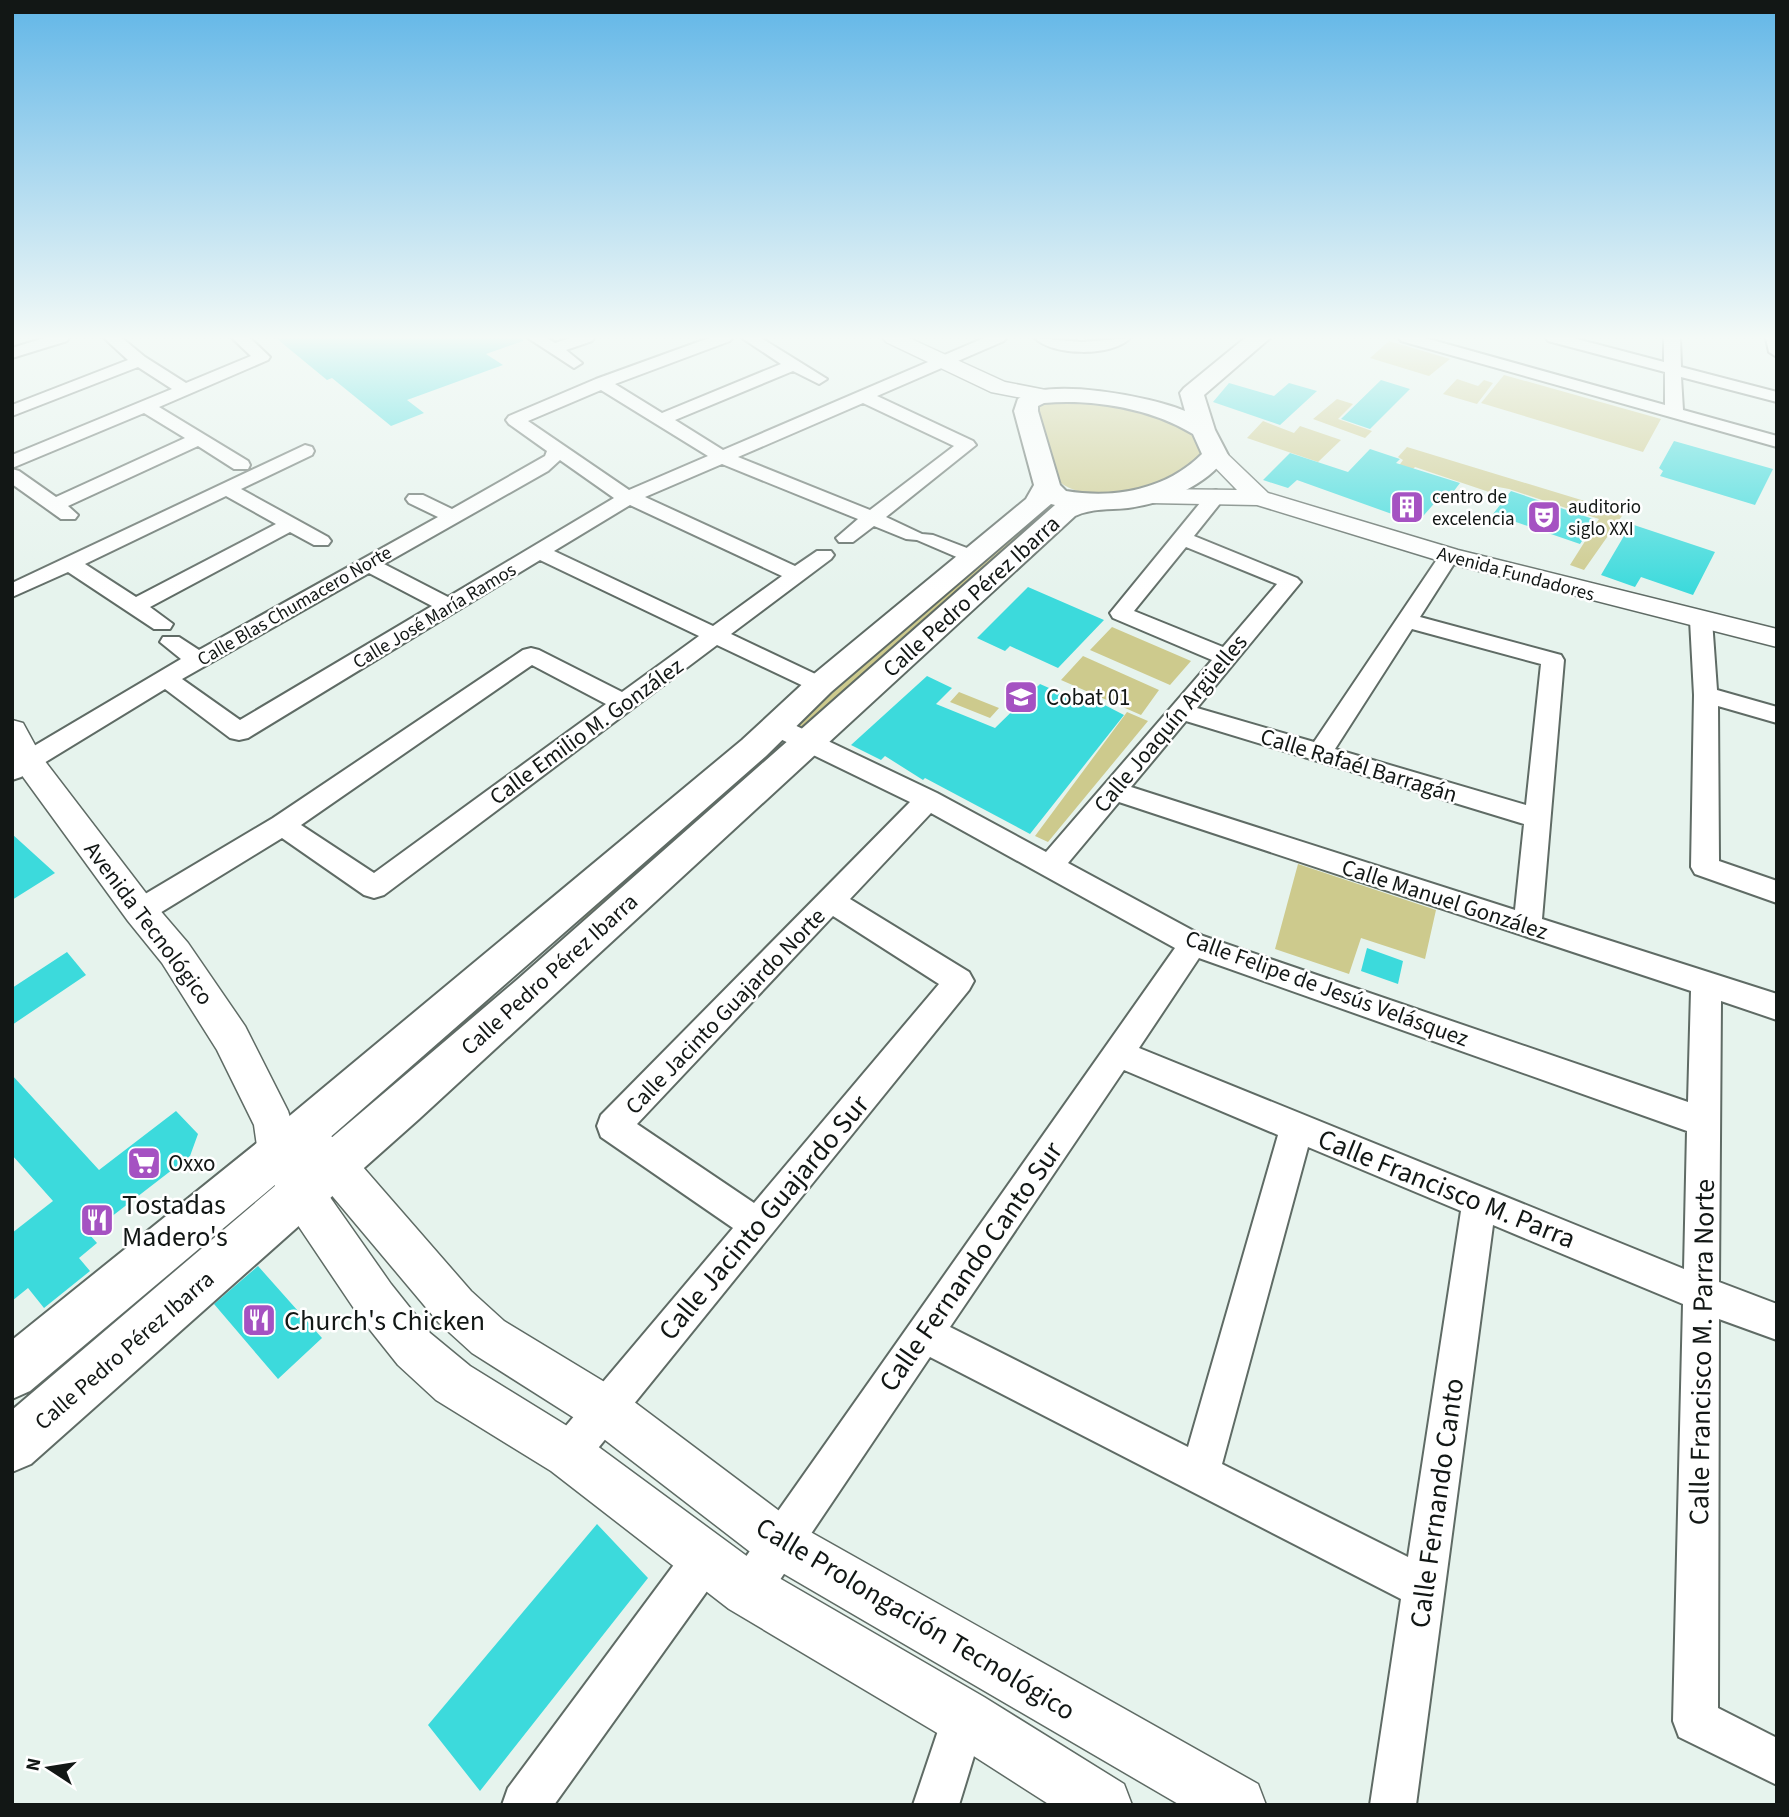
<svg xmlns="http://www.w3.org/2000/svg" width="1789" height="1817" viewBox="0 0 1789 1817" font-family="'Source Sans 3',sans-serif">
  <style>
    .green { fill: #cdca8d }
    .building { fill: #3cdadc }
    .lines { fill: none; stroke-linecap: round; stroke-linejoin: round }
    .minor-casing { stroke: #5f6b65; stroke-width: 4 }
    .tertiary-casing { stroke: #5f6b65; stroke-width: 3 }
    .secondary-casing { stroke: #5f6b65; stroke-width: 4 }
    .minor { fill: #fff; fill-rule: evenodd }
    .tertiary { fill: #fff; fill-rule: evenodd }
    .secondary { fill: #fff; fill-rule: evenodd }
    .labels { text-anchor: middle; stroke-width: 5; stroke-linejoin: round; paint-order: stroke }
    .far-poi-label { font-size: 19px; fill: #121715; stroke: #fff; text-anchor: start }
    .far-street-label { font-size: 19px; fill: #121715; stroke: #fff }
    .street-label { font-size: 23px; fill: #121715; stroke: #fff }
    .poi-label { font-size: 23px; fill: #121715; stroke: #fff; text-anchor: start }
    .near-street-label { font-size: 28px; fill: #121715; stroke: #fff }
    .near-poi-label { font-size: 28px; fill: #121715; stroke: #fff; text-anchor: start }
  </style>
  <rect width="100%" height="100%" fill="#e6f3ed"/>
  <path class="green" d="M1389,341L1450,359L1429,376L1370,358Z
    M1504,375L1661,419L1643,452L1481,403Z
    M1457,379L1478,386L1484,380L1493,383L1477,404L1443,394Z
    M1337,399L1353,404L1338,419L1372,431L1365,438L1313,419Z
    M1113,401L1195,429L1207,461C1192,469 1177,478 1162,484C1135,495 1075,502 1056,478L1031,402Z
    M1263,421L1294,433L1300,426L1341,440L1318,462L1247,438Z
    M1407,447L1624,513L1584,570L1570,565L1599,519L1509,489L1493,486L1489,492L1415,467L1411,471L1398,467L1403,460L1398,457Z
    M1033,517L1041,521L807,734L790,724Z
    M1112,627L1191,661L1170,685L1090,650Z
    M1083,656L1159,690L1141,715L1061,680Z
    M959,692L999,708L990,718L950,702Z
    M1127,712L1148,721L1048,842L1035,836Z
    M770,741L790,751L589,927L573,913Z
    M1298,864L1436,910L1425,959L1361,938L1349,974L1275,949Z"/>
  <path class="building" d="M276,338H523V341L486,354L503,365L407,400L424,413L391,426L332,378L327,380Z
    M1381,380L1410,389L1370,429L1341,419Z
    M1229,383L1274,396L1289,383L1317,391L1280,425L1213,402Z
    M1674,441L1773,469L1755,505L1660,476L1663,471L1659,468Z
    M1370,449L1400,459L1396,463L1460,483L1447,500L1439,498L1417,523L1297,480L1288,488L1263,480L1290,453L1348,472Z
    M1511,491L1596,520L1580,544L1493,514Z
    M1631,524L1715,552L1693,595L1641,577L1635,587L1601,575Z
    M1028,587L1104,620L1058,668L1010,646L1005,651L977,638Z
    M927,676L952,688L936,704L995,728L1040,684L1090,706L1095,700L1124,715L1030,834L925,778L923,780L885,756L881,760L851,745Z
    M12,834L55,873L12,900Z
    M1367,948L1403,961L1398,984L1361,971Z
    M67,952L86,975L12,1025V988Z
    M12,1075L99,1170L176,1111L198,1134L190,1156L89,1234L97,1243L79,1258L90,1271L44,1308L28,1288L12,1301V1233L53,1201L12,1155Z
    M258,1266L322,1338L278,1379L214,1304Z
    M597,1524L648,1578L480,1791L428,1725Z"/>
  <g class="lines">
    <g class="minor-casing">
      <path id="minor" d="M44,338H69L67,341L12,358V348Z
        M104,338H122L145,357L186,383L251,356L232,338H250L270,357L268,360L159,407L248,461L250,465L248,469H234L198,446L68,506L78,515L75,519H61L12,484V469L19,471L56,497L185,438L144,413L12,468V455L172,389L138,367L12,416V405L128,360Z
        M528,338H547L555,343L570,338H594L592,341L566,350L582,363L574,368Z
        M709,338H732L730,341L615,384L662,413L781,364L742,338H761L827,379L819,384L793,371L675,420L723,450L984,338H1006L1004,341L877,396L973,441L976,445L886,517L922,534L933,535L980,553L983,557L980,561H966L917,540L906,539L874,526L853,542H839L836,538L858,519L722,464L645,497L795,566L817,551H831L834,555L831,559L731,634L828,680L832,685L828,690L820,693L812,690L717,645L384,895L374,898L364,895L282,838L150,919L140,922L130,919L126,911L130,903L273,818L523,650L531,648L539,650L622,692L699,636L540,560L248,738L239,740L230,738L165,689L21,777L12,780V759L181,659L160,642L163,637H179L199,650L438,517L409,503L406,499L409,495H423L452,509L545,456L547,451L509,424L506,420L509,416L596,379ZM601,390L708,456L629,490L528,421ZM863,403L954,446L870,510L738,457ZM560,460L614,498L448,597L384,564L548,471ZM630,505L782,576L713,626L554,551ZM369,573L432,606L240,720L182,679ZM532,665L606,704L374,873L301,825Z
        M1035,338L1082,342L1130,338C1113,357 1052,356 1035,338Z
        M1399,338H1425L1665,405V372L1548,341L1546,338H1573L1664,362V338H1680L1681,367L1777,392V402L1681,377L1683,410L1777,436V447L1401,341Z
        M1766,338H1777V357L1769,352Z
        M305,445L312,447L314,451L312,455L241,489L328,537L331,541L328,545H314L290,532L150,607L173,624L170,629H154L68,572L12,597V583ZM226,496L276,524L136,597L85,564Z
        M1216,490L1226,496L1194,536L1297,578L1301,582L1197,708L1314,742L1442,552H1456L1459,556L1420,617L1561,655L1564,660L1542,919L1777,994V1020L1721,1001L1719,1282L1777,1304V1340L1719,1319L1718,1708L1777,1738V1785L1679,1737L1673,1721L1683,1304L1493,1225L1416,1805H1370L1401,1599L930,1357L763,1605L748,1611L733,1605L727,1590L733,1575L1175,948L931,813L850,899L969,972L974,981L969,990L582,1468L568,1474L554,1468L548,1454L554,1440L733,1228L601,1137L597,1126L601,1115L910,802L768,733L765,727L768,721L777,719L786,721L937,793L1046,852L1212,660L1113,618L1110,613L1209,492ZM1186,547L1277,584L1223,647L1134,611ZM1412,629L1541,664L1526,805L1335,749ZM1186,721L1524,824L1515,910L1131,787ZM1119,802L1691,991L1688,1102L1203,936L1068,863ZM833,916L939,984L754,1203L637,1124ZM1199,958L1687,1131L1684,1269L1139,1048ZM1124,1070L1278,1135L1188,1447L950,1327ZM1308,1147L1461,1211L1408,1557L1222,1464Z
        M1701,613L1709,615L1712,620L1717,690L1777,707V723L1718,706L1719,861L1777,881V903L1695,874L1691,867L1694,695L1690,620L1693,615Z
        M705,1537L720,1543L726,1558L720,1573L554,1805H502L508,1788L690,1543Z
        M964,1695L980,1701L986,1717L959,1805H913L948,1701Z"/>
    </g>
    <g class="tertiary-casing">
      <path id="tertiary" d="M883,338H909L1005,382L1051,391L1054,396L1051,401L1043,402L991,392L886,342Z
        M1215,448L1223,450L1268,493L1458,550L1777,629V647L1440,561L1257,505L1150,503L1141,501L1138,496L1141,491L1150,489L1237,490L1203,455L1207,450Z
        M12,720L23,723L41,756L152,901L188,943L245,1026L288,1111L298,1144L301,1136L316,1131L331,1136L349,1151L471,1291L504,1321L621,1392L798,1525L1258,1784L1266,1805H1180L762,1561L587,1426L472,1353L439,1323L313,1173L391,1284L430,1333L470,1366L585,1437L767,1571L984,1697L1124,1784L1132,1805H1050L944,1737L729,1609L551,1471L436,1400L398,1365L359,1316L287,1209L258,1153L254,1125L217,1050L162,963L128,921L18,770L12,760Z"/>
    </g>
    <g class="secondary-casing">
      <path id="secondary" d="M1245,338H1270L1204,395L1215,430L1228,455C1206,486 1165,503 1128,508C1109,510 1092,508 1075,516L419,1119L31,1464L12,1472V1410L518,979L1055,505L1051,504L831,692L766,756L295,1168L30,1391L12,1399V1340L263,1138L742,740L809,678L1026,499L1034,485L1014,411L1018,399C1047,376 1152,397 1185,411L1180,393L1184,388ZM1044,403C1093,399 1150,408 1193,434L1202,454C1166,490 1114,499 1066,491L1060,485L1038,411V406Z"/>
    </g>
    <use href="#minor" class="minor"/>
    <use href="#tertiary" class="tertiary"/>
    <use href="#secondary" class="secondary"/>
  </g>
  <linearGradient id="sky" x2="0" y2="1"><stop stop-color="#61b6e7"/><stop offset="0.57" stop-color="#f4faf7"/><stop offset="1" stop-color="#f4faf7" stop-opacity="0"/></linearGradient>
  <rect width="1789" height="592" fill="url(#sky)"/>
  <defs>
    <g id="building-square" transform="scale(1.75)"><rect x="-9" y="-9" width="18" height="18" rx="4" fill="#a552c2" stroke="#fff"/><path d="M-4-6H4V6H1V3H-1V6H-4ZM-2.5-4.3h1.7v1.8h-1.7ZM.8-4.3h1.7v1.8H.8ZM-2.5-1h1.7V.8h-1.7ZM.8-1h1.7V.8H.8Z" fill="#fff"/></g>
    <g id="theatre-square" transform="scale(1.75)"><rect x="-9" y="-9" width="18" height="18" rx="4" fill="#a552c2" stroke="#fff"/><path d="M-5-5.5Q0-4 5-5.5V0Q5 5 0 6Q-5 5-5 0ZM-3.3-2.5H-1v1.5H-3.3ZM1-2.5H3.3v1.5H1ZM-2.8 1Q0 5.5 2.8 1Z" fill="#fff"/></g>
    <g id="university-square" transform="scale(1.75)"><rect x="-9" y="-9" width="18" height="18" rx="4" fill="#a552c2" stroke="#fff"/><path d="M0-5L7-2L0 1L-7-2ZM-4 1L0 2.5L4 1V4Q0 6-4 4Z" fill="#fff"/></g>
    <g id="supermarket-square" transform="scale(1.75)"><rect x="-9" y="-9" width="18" height="18" rx="4" fill="#a552c2" stroke="#fff"/><path d="M-6-5.5h2.5l.6 2H6L4.5 2H-2.5L-4.4-4H-6ZM-1.5 3.2a1.3 1.3 0 1 0 .1 0ZM3 3.2a1.3 1.3 0 1 0 .1 0Z" fill="#fff"/></g>
    <g id="restaurant-square" transform="scale(1.75)"><rect x="-9" y="-9" width="18" height="18" rx="4" fill="#a552c2" stroke="#fff"/><path d="M-5-6h1v4h1v-4h1v4h1v-4h1v5L-1.5 .5V6h-2V.5L-5-1ZM5-6V6H3V1.5H1.5Q1.5-4 5-6Z" fill="#fff"/></g>
  </defs>
  <g fill-rule="evenodd">
    <use href="#building-square" x="1407" y="507"/>
    <use href="#theatre-square" x="1544" y="517"/>
    <use href="#university-square" x="1021" y="697"/>
    <use href="#supermarket-square" x="144" y="1163"/>
    <use href="#restaurant-square" x="97" y="1220"/>
    <use href="#restaurant-square" x="259" y="1320"/>
  </g>
  <g class="labels">
    <g class="far-poi-label">
      <text x="1432" y="503">centro de<tspan x="1432" dy="22">excelencia</tspan></text>
      <text x="1568" y="513">auditorio<tspan x="1568" dy="22">siglo XXI</tspan></text>
    </g>
    <g class="far-street-label">
      <text transform="translate(1516 573) rotate(15)" y="7">Avenida Fundadores</text>
      <text transform="translate(294 605) rotate(-30)" y="7">Calle Blas Chumacero Norte</text>
      <text transform="translate(434 615) rotate(-31)" y="7">Calle José María Ramos</text>
    </g>
    <g class="street-label">
      <text transform="translate(971 596) rotate(-42)" y="8">Calle Pedro Pérez Ibarra</text>
      <text transform="translate(1170 723) rotate(-50)" y="8">Calle Joaquín Argüelles</text>
      <text transform="translate(586 731) rotate(-36)" y="8">Calle Emilio M. González</text>
      <text transform="translate(1359 765) rotate(17)" y="8">Calle Rafaél Barragán</text>
      <text transform="translate(1445 899) rotate(18)" y="8">Calle Manuel González</text>
      <text transform="translate(149 923) rotate(53)" y="8">Avenida Tecnológico</text>
      <text transform="translate(549 974) rotate(-42)" y="8">Calle Pedro Pérez Ibarra</text>
      <text transform="translate(1327 988) rotate(20)" y="8">Calle Felipe de Jesús Velásquez</text>
      <text transform="translate(725 1011) rotate(-46)" y="8">Calle Jacinto Guajardo Norte</text>
      <text transform="translate(124 1350) rotate(-41)" y="8">Calle Pedro Pérez Ibarra</text>
    </g>
    <g class="poi-label">
      <text x="1046" y="705">Cobat 01</text>
      <text x="168" y="1171">Oxxo</text>
    </g>
    <g class="near-street-label">
      <text transform="translate(1447 1188) rotate(22)" y="10">Calle Francisco M. Parra</text>
      <text transform="translate(763 1217) rotate(-50)" y="10">Calle Jacinto Guajardo Sur</text>
      <text transform="translate(970 1266) rotate(-55)" y="10">Calle Fernando Canto Sur</text>
      <text transform="translate(1701 1352) rotate(-89)" y="10">Calle Francisco M. Parra Norte</text>
      <text transform="translate(1436 1503) rotate(-82)" y="10">Calle Fernando Canto</text>
      <text transform="translate(916 1618) rotate(31)" y="10">Calle Prolongación Tecnológico</text>
    </g>
    <g class="near-poi-label">
      <text x="122" y="1214">Tostadas<tspan x="122" dy="32">Madero's</tspan></text>
      <text x="284" y="1330">Church's Chicken</text>
    </g>
  </g>
  <rect width="1789" height="1817" fill="none" stroke="#121715" stroke-width="28"/>
  <g transform="translate(49 1768) rotate(282)" stroke="#ffffff" stroke-width="5" paint-order="stroke">
  <path d="M0-5L12 26L0 18L-12 26Z" fill="#121715"/>
  <text y="-10" font-size="19" font-weight="bold" text-anchor="middle" fill="#121715">N</text>
  </g>
</svg>
